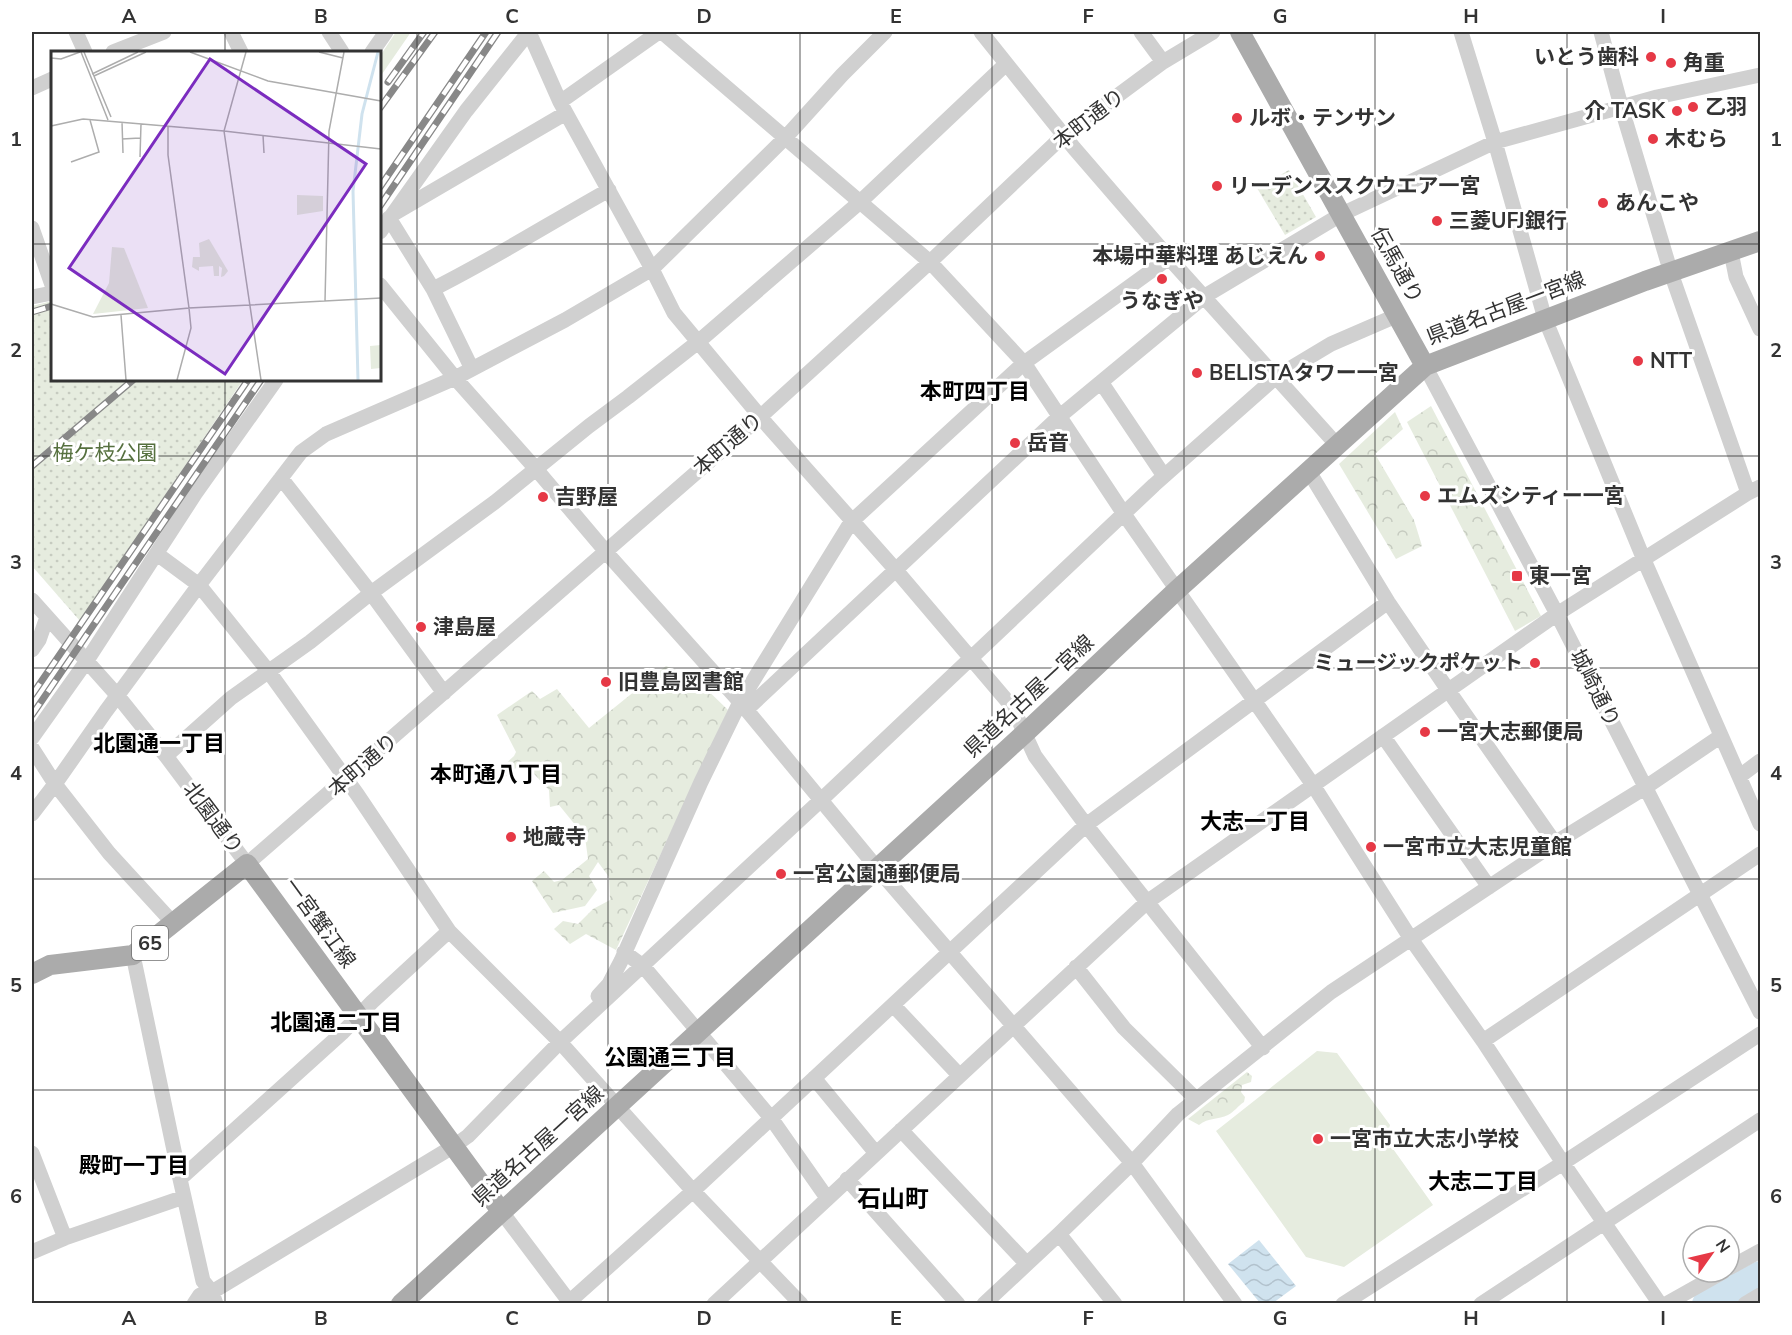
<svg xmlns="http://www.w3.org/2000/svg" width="1792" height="1335" viewBox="0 0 1792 1335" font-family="'Nunito Sans','Noto Sans JP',sans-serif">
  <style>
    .grass { fill: #e6ecdf }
    .forest { fill: url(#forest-crowns) }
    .park { fill: url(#park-dots) }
    .water { fill: url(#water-waves) }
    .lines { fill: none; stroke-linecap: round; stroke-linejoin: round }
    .river { stroke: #cfe2ee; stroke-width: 28 }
    .minor { stroke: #d0d0d0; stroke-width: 15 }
    .major { stroke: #ababab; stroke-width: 20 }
    .rail-casing { stroke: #888; stroke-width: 7 }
    .rail { stroke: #fff; stroke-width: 4.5; stroke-dasharray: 14; stroke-linecap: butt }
    .grid { fill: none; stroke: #333; stroke-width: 1.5; stroke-opacity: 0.55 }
    .poi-dot { fill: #e63946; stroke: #fff; stroke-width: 2 }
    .labels { text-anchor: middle; stroke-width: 6; stroke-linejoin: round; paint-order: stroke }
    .shield { fill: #fff; stroke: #707070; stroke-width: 1.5 }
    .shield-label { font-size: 20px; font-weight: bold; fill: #333 }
    .poi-label { font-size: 21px; font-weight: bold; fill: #333; stroke: #fff; text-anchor: start }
    .street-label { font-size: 21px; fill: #333; stroke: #fff }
    .park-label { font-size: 21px; fill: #56703f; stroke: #fff }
    .neighbourhood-label { font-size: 22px; font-weight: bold; fill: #000; stroke: #fff }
    .quarter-label { font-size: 24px; font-weight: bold; fill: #000; stroke: #fff }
    .inset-river { fill: none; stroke: #cfe2ee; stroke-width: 3 }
    .inset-road { fill: none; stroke: #adadad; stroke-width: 1.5 }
    .view { fill: #7b2cbf; fill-opacity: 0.15; stroke: #7b2cbf; stroke-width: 3 }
    .inset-edge { fill: none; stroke: #333; stroke-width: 3 }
    .neatline { fill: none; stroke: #333; stroke-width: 2 }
    .grid-label { font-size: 20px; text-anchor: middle; font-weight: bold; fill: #333 }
  </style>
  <defs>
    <pattern id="forest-crowns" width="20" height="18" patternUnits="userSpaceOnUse" patternTransform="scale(1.5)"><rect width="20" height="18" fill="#e6ecdf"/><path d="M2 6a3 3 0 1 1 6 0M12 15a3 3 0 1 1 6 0" fill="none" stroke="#c6cbc0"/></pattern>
    <pattern id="park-dots" width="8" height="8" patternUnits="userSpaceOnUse" patternTransform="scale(1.5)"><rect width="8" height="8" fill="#e6ecdf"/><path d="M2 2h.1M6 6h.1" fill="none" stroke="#c6cbc0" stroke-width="1.8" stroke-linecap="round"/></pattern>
    <pattern id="water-waves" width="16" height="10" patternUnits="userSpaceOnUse" patternTransform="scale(1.5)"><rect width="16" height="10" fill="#cfe2ee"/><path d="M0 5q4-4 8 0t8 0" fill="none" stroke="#b2c2cd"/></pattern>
  </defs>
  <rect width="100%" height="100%" fill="#fff"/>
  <path class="grass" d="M396,32H411L380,77V56Z
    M1317,1051L1337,1053L1390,1125L1386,1139L1433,1205L1344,1267L1306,1257L1216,1131Z"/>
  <path class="forest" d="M1431,406L1541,616L1515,631L1407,422Z
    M1395,412L1403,429L1375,454L1414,520L1422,546L1396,559L1339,464Z
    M666,666L694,677L728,710L616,950L586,934L570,944L554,929L563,921L578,924L593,909L610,900L609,877L598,862L589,876L597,890L585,906L553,913L532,881L544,871L554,882L562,880L588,859L585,837L559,805L550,807L549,790L523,762L504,778L499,770L514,756L516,752L497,715L532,691L540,699L557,689L589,728Z
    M1247,1072L1252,1076L1251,1082L1242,1085L1241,1092L1245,1097L1244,1102C1238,1106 1234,1112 1228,1115C1218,1120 1209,1117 1199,1125L1188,1119Z"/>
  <path class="park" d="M1289,170L1316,217L1285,235L1257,188Z
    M52,301V380H243L80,621L32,566V306Z"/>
  <path class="water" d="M1259,1240L1296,1286L1273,1303H1260L1228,1264Z"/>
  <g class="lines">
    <path class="river" d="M1706,1304L1760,1275"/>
    <path class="minor" d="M76,32L85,52
      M231,32L241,52
      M329,32L342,52
      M529,32L560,102L652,269L674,313L768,426L895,569L1013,708L1035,756L1086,825L1263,1048
      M662,32L930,262L1024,363L1124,514L1313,785L1411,939L1483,1041L1563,1163L1660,1304
      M981,32L1074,148L1169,258L1337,445
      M1141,32L1163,62
      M1461,32L1495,142L1545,319L1644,560L1760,824
      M1601,32L1621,106L1671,273L1748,493
      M113,52L164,32
      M372,52L386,32
      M32,88L52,79
      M560,102L659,32
      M395,213L566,113
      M389,218L433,289L472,369
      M32,228L52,285
      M380,232L466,111L529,32
      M1731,252L1736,277L1760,329
      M380,285L455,378L536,469L613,560L740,702L877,868L1132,1163L1235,1304
      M433,289C493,259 550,223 609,190
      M32,297L52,293
      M1425,366L1557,614L1760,1012
      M1101,382L1164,476
      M1308,470L1388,602L1448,690L1555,843
      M281,478L371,593L444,693
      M157,554L199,585L269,672L357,794L449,931L560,1042L693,1191L801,1304
      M32,600L117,695L166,756L247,864L760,417L930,262L1063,136L1163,62L1213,32
      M32,650L39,640L47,617
      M746,710L1060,416L1205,296L1342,214L1495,142L1657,97L1760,75
      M1383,736L1489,887
      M32,738L86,662L195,494L276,380
      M32,748L55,784L109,853L174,924
      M166,756L231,698L310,642L371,593L495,502L589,426L628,397L698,342L860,202L1006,64
      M1740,776L1760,761
      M32,814L55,784L106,711L199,585L301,452L326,434L455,378L565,320L652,269L785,138L842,75L885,32
      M624,952L643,966L771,1118L827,1198
      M133,955L180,1179L203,1281L212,1292L216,1304
      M1076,967L1124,1028L1196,1099
      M598,996L609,984L621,961L701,782L740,702L851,522L1024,363L1169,258
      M893,1005L959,1075
      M1483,1041L1760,854
      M814,1078L875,1152
      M901,1130L1027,1264
      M32,1153L65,1238
      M180,1179L342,1033L372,1002L449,931
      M847,1179L958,1304
      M501,1211L571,1304
      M1059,1234L1115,1304
      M32,1252L65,1238L184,1197
      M1729,1268L1760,1251
      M569,1302L693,1191L1086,825L1388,602
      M194,1304L200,1295L212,1292L454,1146L468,1136L560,1042L821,800L1154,485L1276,377L1331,344L1398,315
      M714,1304L1147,902L1557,614L1748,493L1760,487
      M984,1304L1059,1234L1132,1163L1178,1114L1331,992L1555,843L1646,787L1721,736
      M1343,1304L1563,1163L1760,1034
      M1481,1304L1760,1120
      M1666,1304L1723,1272
      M1745,1304L1760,1295"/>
    <path class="major" d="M1240,32L1425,366
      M32,974L50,965L133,955L247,864L501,1211
      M401,1304L1024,734L1177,590L1425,366L1645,281L1760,241"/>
    <g class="rail-casing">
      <path id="rail" d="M388,82L424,32
        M380,108L435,32
        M380,187L486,32
        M380,206L498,32
        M32,312L52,306
        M32,466L133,380
        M32,695L248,380
        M32,715L261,380"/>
    </g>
    <use href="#rail" class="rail"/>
  </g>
  <path class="grid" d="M225,32V52M417,32V1304M608,32V1304M800,32V1304M992,32V1304M1184,32V1304M1375,32V1304M1567,32V1304M32,244H52M380,244H1760M225,380V1304M32,456H1760M32,668H1760M32,879H1760M32,1090H1760"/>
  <g class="poi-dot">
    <circle cx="1651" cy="57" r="6"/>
    <circle cx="1671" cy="63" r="6"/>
    <circle cx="1693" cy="107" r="6"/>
    <circle cx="1677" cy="111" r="6"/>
    <circle cx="1237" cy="118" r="6"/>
    <circle cx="1653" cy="139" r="6"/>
    <circle cx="1217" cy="186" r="6"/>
    <circle cx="1603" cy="203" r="6"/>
    <circle cx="1437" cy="221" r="6"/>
    <circle cx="1320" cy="256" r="6"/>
    <circle cx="1162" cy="279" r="6"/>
    <circle cx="1638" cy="361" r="6"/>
    <circle cx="1197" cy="373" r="6"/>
    <circle cx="1015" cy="443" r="6"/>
    <circle cx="1425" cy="496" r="6"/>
    <circle cx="543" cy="497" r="6"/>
    <rect x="1511" y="570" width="12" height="12" rx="3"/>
    <circle cx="421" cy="627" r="6"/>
    <circle cx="1535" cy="663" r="6"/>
    <circle cx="606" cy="682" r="6"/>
    <circle cx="1425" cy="732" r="6"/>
    <circle cx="511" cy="837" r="6"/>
    <circle cx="1371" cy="847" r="6"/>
    <circle cx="781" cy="874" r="6"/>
    <circle cx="1318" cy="1139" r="6"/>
  </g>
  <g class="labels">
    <rect class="shield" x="132" y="926" width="36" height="34" rx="4.5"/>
    <g class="shield-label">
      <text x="150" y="950">65</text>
    </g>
    <g class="poi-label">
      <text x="1639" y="64" text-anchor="end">いとう歯科</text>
      <text x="1683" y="70">角重</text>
      <text x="1705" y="114">乙羽</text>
      <text x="1665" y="118" text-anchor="end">介 TASK</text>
      <text x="1249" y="125">ルボ・テンサン</text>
      <text x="1665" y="146">木むら</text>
      <text x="1229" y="193">リーデンススクウエア一宮</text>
      <text x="1615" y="210">あんこや</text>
      <text x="1449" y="228">三菱UFJ銀行</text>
      <text x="1308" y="263" text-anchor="end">本場中華料理 あじえん</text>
      <text x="1162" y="308" text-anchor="middle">うなぎや</text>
      <text x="1650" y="368">NTT</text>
      <text x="1209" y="380">BELISTAタワー一宮</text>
      <text x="1027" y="450">岳音</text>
      <text x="1437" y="503">エムズシティー一宮</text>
      <text x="555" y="504">吉野屋</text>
      <text x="1529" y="583">東一宮</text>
      <text x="433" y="634">津島屋</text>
      <text x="1523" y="670" text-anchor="end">ミュージックポケット</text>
      <text x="618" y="689">旧豊島図書館</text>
      <text x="1437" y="739">一宮大志郵便局</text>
      <text x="523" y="844">地蔵寺</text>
      <text x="1383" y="854">一宮市立大志児童館</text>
      <text x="793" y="881">一宮公園通郵便局</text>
      <text x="1330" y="1146">一宮市立大志小学校</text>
    </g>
    <g class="street-label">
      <text transform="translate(1089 119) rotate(-38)" y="7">本町通り</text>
      <text transform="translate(1397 265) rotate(61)" y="7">伝馬通り</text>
      <text transform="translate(1506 308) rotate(-21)" y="7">県道名古屋一宮線</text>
      <text transform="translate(728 444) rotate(-41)" y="7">本町通り</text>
      <text transform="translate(1595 688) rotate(63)" y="7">城崎通り</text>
      <text transform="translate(1029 696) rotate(-43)" y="7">県道名古屋一宮線</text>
      <text transform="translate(363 765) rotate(-41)" y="7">本町通り</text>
      <text transform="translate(213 818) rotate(53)" y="7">北園通り</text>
      <text transform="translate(320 923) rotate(54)" y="7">一宮蟹江線</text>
      <text transform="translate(538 1146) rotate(-42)" y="7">県道名古屋一宮線</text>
    </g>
    <g class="park-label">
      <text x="105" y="460">梅ケ枝公園</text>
    </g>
    <g class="neighbourhood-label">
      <text x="975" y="399">本町四丁目</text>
      <text x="159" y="751">北園通一丁目</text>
      <text x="496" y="782">本町通八丁目</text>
      <text x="1255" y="829">大志一丁目</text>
      <text x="336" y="1030">北園通二丁目</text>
      <text x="670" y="1065">公園通三丁目</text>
      <text x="134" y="1173">殿町一丁目</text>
      <text x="1483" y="1189">大志二丁目</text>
    </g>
    <g class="quarter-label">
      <text x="893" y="1207">石山町</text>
    </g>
  </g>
  <g transform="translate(51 51)">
    <rect width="330" height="330" fill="#fff"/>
    <path d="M246,144L272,145V160L246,164ZM330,294V317L320,318L319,295Z" fill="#e6ecdf"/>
    <path d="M158,188L177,220L173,225L170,226L171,217L168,215V225H163L162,215L148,216V220L141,216L142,206H149L148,192Z" fill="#e6ecdf"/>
    <path d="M61,196L73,197L97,257L42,263L58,232Z" fill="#e6ecdf"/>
    <path class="inset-river" d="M307,329L302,140L311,63L327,1"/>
    <path class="inset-road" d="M30,1L57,69M33,1L60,66M139,1L217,30L330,50M195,1L173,80L210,329M268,1L292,7M0,7L10,8L29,1M41,23L87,1M43,25L95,1M32,68L173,80M71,71L72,102M0,75L32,68M173,80L330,98M212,84L213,102M71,88L89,87M89,106L90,73M20,111L48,101L39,69M274,250L278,80L293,1M0,253L42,266L138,257L117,104V75M199,254L330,247M70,264L75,329M126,329L140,277L138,257L199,254"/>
    <path class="view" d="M159,8L315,113L174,323L18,217Z"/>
    <rect width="330" height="330" class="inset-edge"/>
  </g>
  <rect width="1792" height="1335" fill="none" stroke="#ffffff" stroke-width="66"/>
  <g transform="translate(1711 1254) rotate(56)"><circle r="28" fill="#ffffff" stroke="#adadad" stroke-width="1.5"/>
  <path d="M0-4.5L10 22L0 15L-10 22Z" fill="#e63946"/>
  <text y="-9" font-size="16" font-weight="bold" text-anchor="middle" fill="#333333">N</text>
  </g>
  <rect x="33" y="33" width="1726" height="1269" class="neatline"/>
  <g class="grid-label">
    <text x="129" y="23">A</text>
    <text x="321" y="23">B</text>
    <text x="512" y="23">C</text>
    <text x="704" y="23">D</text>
    <text x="896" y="23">E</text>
    <text x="1088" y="23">F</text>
    <text x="1280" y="23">G</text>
    <text x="1471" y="23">H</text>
    <text x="1663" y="23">I</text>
    <text x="16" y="146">1</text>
    <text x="1776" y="146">1</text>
    <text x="16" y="357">2</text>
    <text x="1776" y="357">2</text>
    <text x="16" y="569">3</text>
    <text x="1776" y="569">3</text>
    <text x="16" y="780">4</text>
    <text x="1776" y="780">4</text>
    <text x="16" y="992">5</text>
    <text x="1776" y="992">5</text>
    <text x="16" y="1203">6</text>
    <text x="1776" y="1203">6</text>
    <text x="129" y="1325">A</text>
    <text x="321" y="1325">B</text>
    <text x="512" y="1325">C</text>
    <text x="704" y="1325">D</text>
    <text x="896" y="1325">E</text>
    <text x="1088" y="1325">F</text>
    <text x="1280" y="1325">G</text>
    <text x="1471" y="1325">H</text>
    <text x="1663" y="1325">I</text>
  </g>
</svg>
